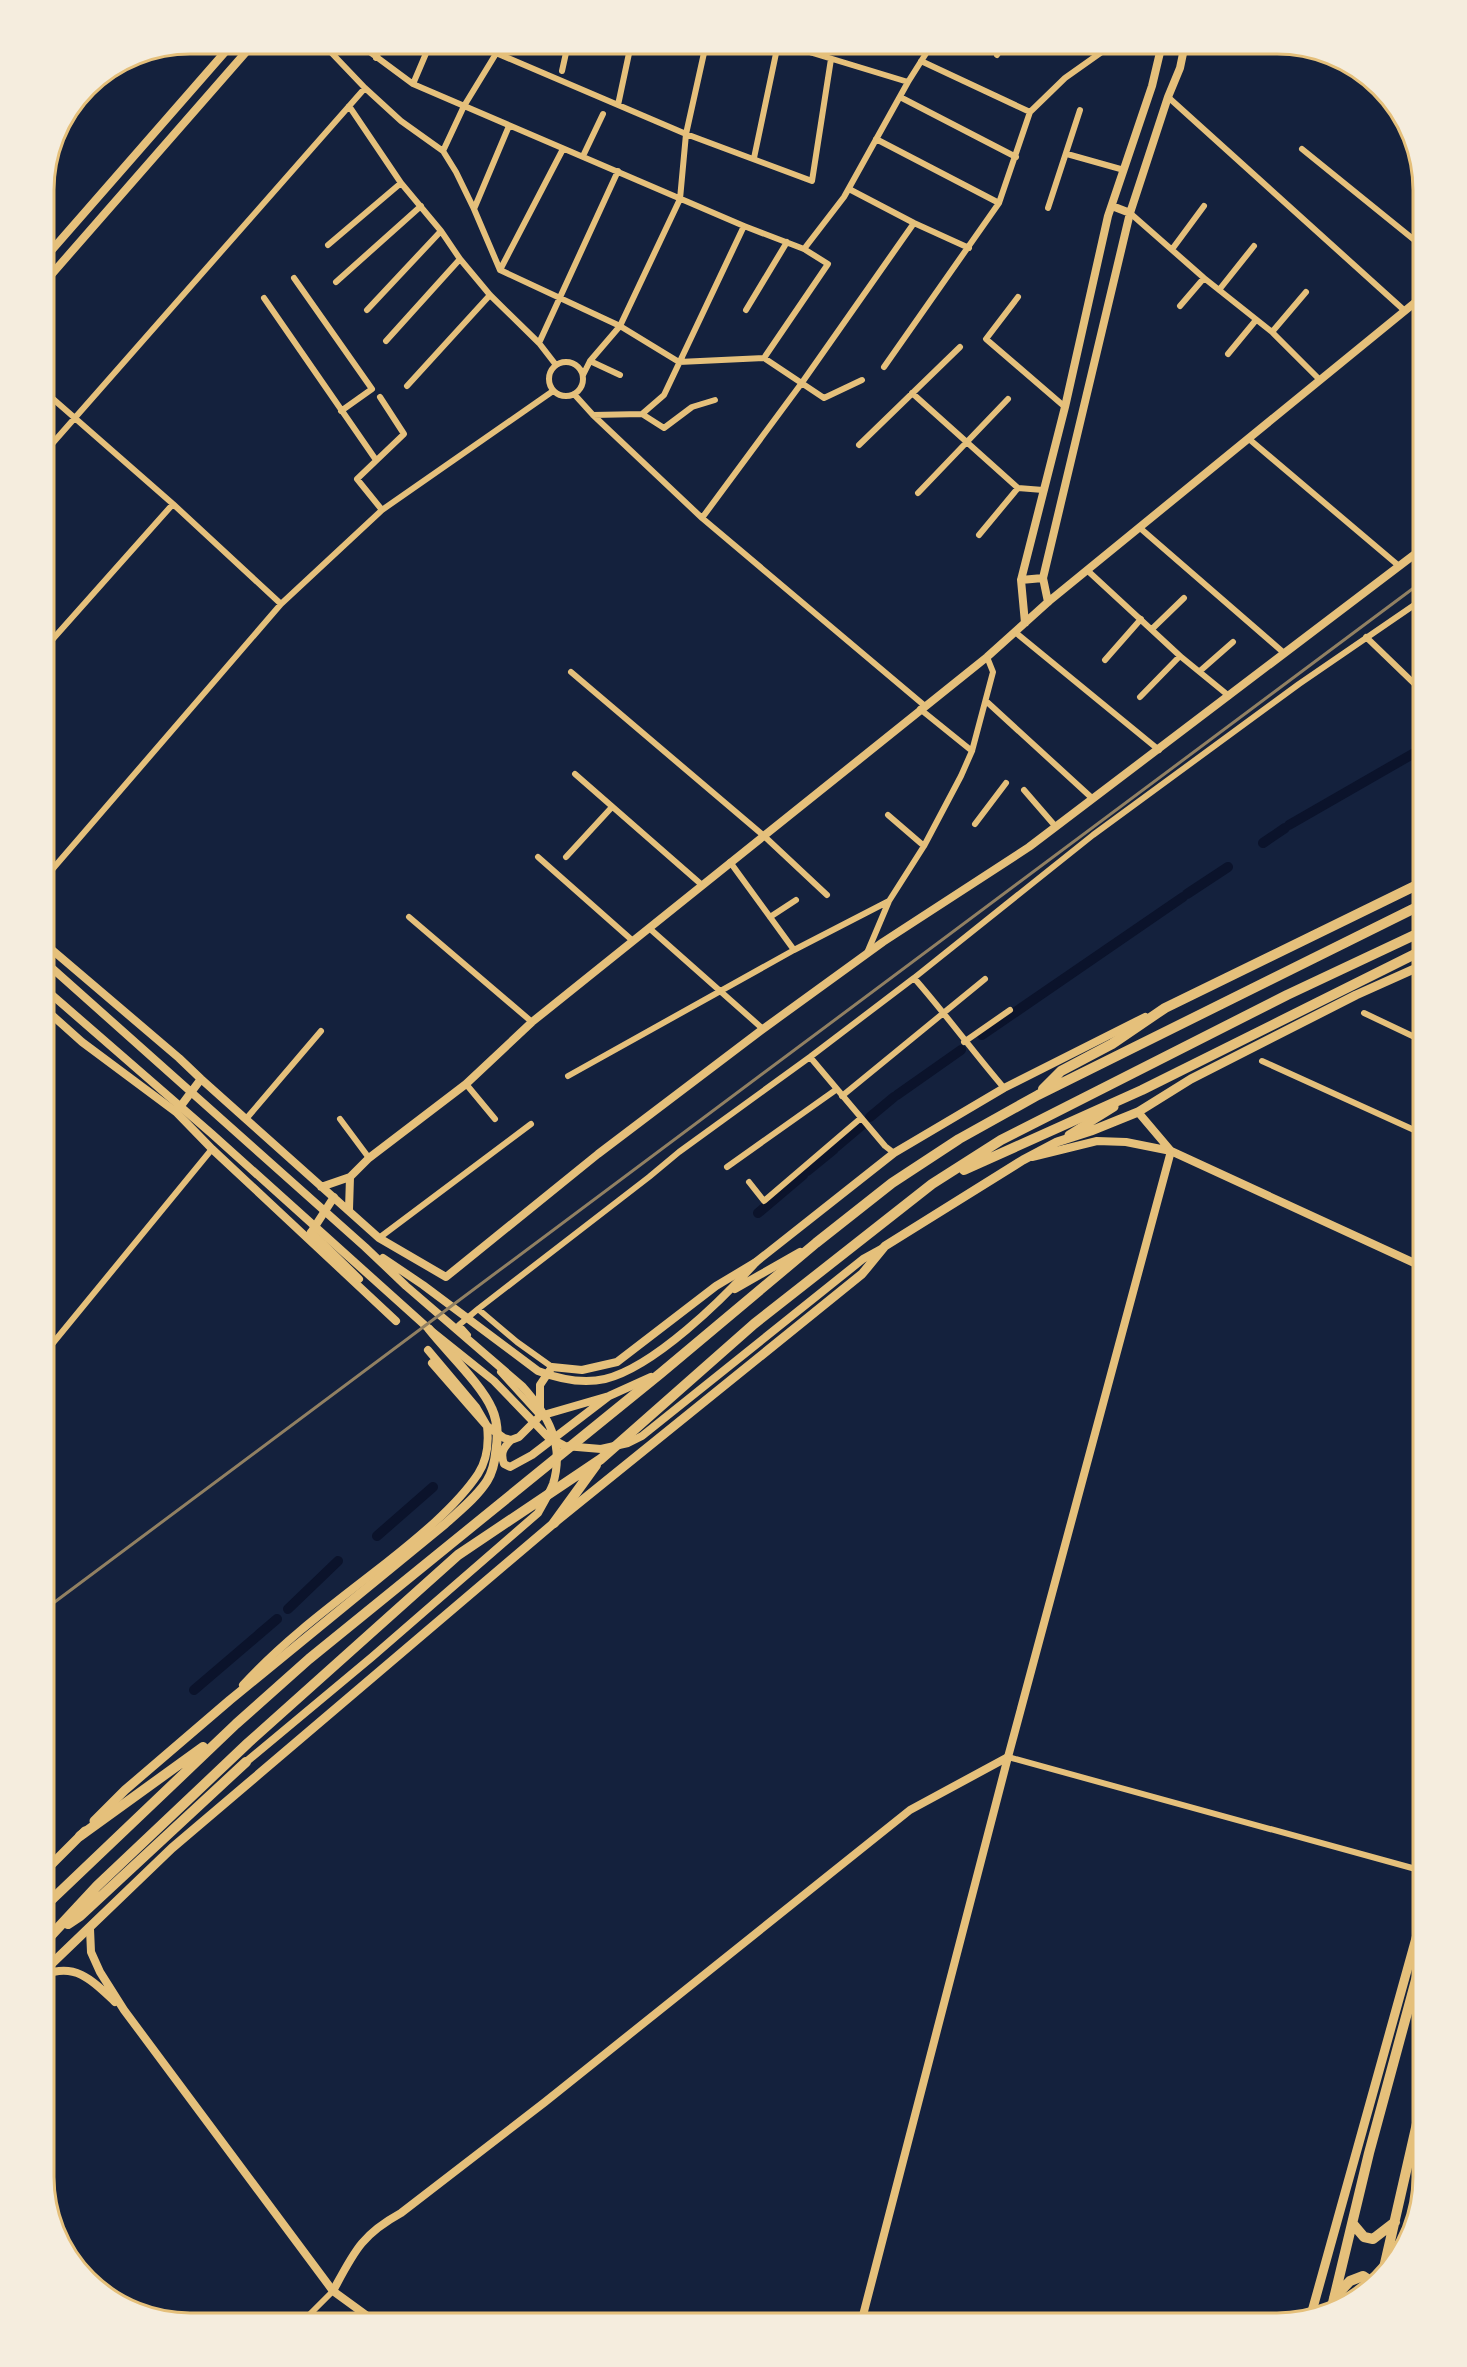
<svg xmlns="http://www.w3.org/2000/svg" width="1467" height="2367" viewBox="0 0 1467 2367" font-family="'Noto Serif',serif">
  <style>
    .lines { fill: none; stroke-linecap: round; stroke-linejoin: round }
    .canal { stroke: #0b132b; stroke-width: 10 }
    .minor { stroke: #e5c07b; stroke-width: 6 }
    .tertiary { stroke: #e5c07b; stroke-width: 8 }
    .secondary { stroke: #e5c07b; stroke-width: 8 }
    .primary { stroke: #e5c07b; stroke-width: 9 }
    .trunk { stroke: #e5c07b; stroke-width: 10 }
    .rail { stroke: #918062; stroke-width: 3 }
    .rim { fill: none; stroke: #e5c07b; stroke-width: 3 }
  </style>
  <rect width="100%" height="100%" fill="#14213d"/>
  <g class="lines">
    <path class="canal" d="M1289,825L1423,748
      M1263,843L1285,828
      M1187,894L1228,867
      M982,1035L1183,897
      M897,1095L961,1050
      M870,1117L894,1097
      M836,1147L862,1125
      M807,1171L834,1149
      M758,1213L803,1175
      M377,1536L433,1487
      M288,1609L338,1561
      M194,1690L277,1619"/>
    <path class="minor" d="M323,44L365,88L401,121L443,151L456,172L474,209L500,270L620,326L679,362L764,358L824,398L862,380
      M359,44L413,84L744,226L804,249L828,264L764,358
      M475,44L686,134L812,181L831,59
      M783,44L908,82
      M997,55L1004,44
      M376,58L382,44
      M921,61L1030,112
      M562,71L568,44
      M413,84L430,44
      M900,97L1016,157
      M1168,97L1405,311
      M618,105L631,44
      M349,106L401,183L441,231L460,259L490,295L539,343L556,365
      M876,139L999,203
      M1302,149L1423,247
      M443,151L464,106L497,52L499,44
      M1067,154L1124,170
      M583,156L603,114
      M754,158L778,44
      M849,189L914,223L969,248
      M1048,208L1080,110
      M474,209L509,126
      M1130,213L1204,278L1272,332L1319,379
      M328,245L401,183
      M1173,248L1204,206
      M804,249L844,197L908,82L932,44
      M500,270L563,149
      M294,278L372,389L341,411
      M336,282L421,206
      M1219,290L1254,246
      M1018,297L986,339L1065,407
      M264,298L376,460
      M1180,306L1204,278
      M367,310L441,231
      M746,310L787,242
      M1272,332L1306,292
      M386,341L460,259
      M539,343L618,171
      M1228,354L1256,320
      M590,361L620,375
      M549 379a17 17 0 1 1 34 0a17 17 0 1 1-34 0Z
      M884,367L999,203L1030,112L1065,78L1106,49L1121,44
      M583,375L590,361L620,326L680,199L686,134L706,44
      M407,386L490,295
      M44,391L173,504L281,604
      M912,393L1018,488L1043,490
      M574,394L593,415L702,518L925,706
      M380,397L404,434L357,479L382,510
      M642,414L664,428L692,407L715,400
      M593,415L642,414L664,395L744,226
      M1249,439L1399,566
      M859,445L960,347
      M44,453L365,88
      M918,493L1008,399
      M702,518L801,384L914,223
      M1140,528L1284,653
      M979,535L1018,488
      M1088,571L1180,656L1229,696
      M1152,629L1184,598
      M1015,632L1159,750
      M1366,637L1423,692
      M44,649L173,504
      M1105,660L1141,619
      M1200,671L1233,642
      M571,672L764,836L827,895
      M1140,697L1180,656
      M986,701L1093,799
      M920,709L972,751
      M575,774L702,885
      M1024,790L1056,827
      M888,815L924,846
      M975,824L1006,783
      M538,857L633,941
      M566,857L612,807
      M730,862L794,950
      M44,879L281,604L382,510L553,391
      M409,917L532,1022
      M770,917L796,900
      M649,928L763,1029
      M867,953L889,901L924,846L961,776L972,751L993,672L987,657
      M914,978C945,1013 973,1052 1004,1088
      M1364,1013L1423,1041
      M964,1042L1010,1010
      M810,1057L885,1146L894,1153
      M1262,1061L1423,1134
      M568,1076L794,950L889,901
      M466,1084L495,1119
      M842,1096L985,979
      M246,1119L321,1031
      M340,1119L369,1158
      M727,1167L837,1089
      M749,1182L764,1201L861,1118
      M379,1238L531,1124
      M468,1335L459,1325L478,1309
      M44,1354L212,1149
      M552,1367L517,1342L478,1309L649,1177L679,1152L810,1057L914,978L1093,835L1299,684L1423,599
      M500,1372L540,1416
      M1008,1757L1423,1871
      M301,2323L333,2291"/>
    <path class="tertiary" d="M1112,206L1130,213
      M1021,580L1043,578
      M1048,602L1043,578L1130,213L1168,97L1180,68L1185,44
      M1025,623L1021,580L1065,407L1108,216L1152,86L1162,44
      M44,943L179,1058L201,1079L379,1238L446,1277L598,1154L763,1029L883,942L1029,847L1423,548
      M44,1008L82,1042L176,1112L212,1149L396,1321
      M177,1111L201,1079
      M321,1187L350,1177L369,1158L466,1084L532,1022L987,657L1048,602L1423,296
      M349,1209L350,1177
      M312,1231L334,1197
      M311,1232L359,1279
      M428,1350L476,1407L487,1426L504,1438L511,1440L519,1437L540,1416V1385L552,1367L582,1370L617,1362L716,1286L756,1262L894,1153L1004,1088L1145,1017
      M540,1416L609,1396L651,1377
      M511,1440C503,1448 500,1453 504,1464L510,1467L532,1455L609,1396
      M243,1685C285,1639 336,1602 386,1563C416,1539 456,1507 478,1474C487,1460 489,1443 487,1426L432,1363
      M333,2291C354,2252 361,2235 401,2213L545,2102L910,1810L1008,1757"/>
    <path class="secondary" d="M44,259L232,44
      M44,283L253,44
      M44,961L365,1247L406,1286L522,1386C548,1415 565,1444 553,1484C549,1494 543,1504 538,1513L372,1657L246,1762
      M44,988L212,1134L429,1329L494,1381L548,1437L565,1446L601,1449L628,1443L642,1436L863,1259L883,1248
      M1138,1112L1171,1151
      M1032,1157L1097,1141L1126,1142L1171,1151L1423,1267
      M383,1258L423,1285L538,1371C559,1379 583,1384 605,1379C654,1367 723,1299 756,1262
      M735,1289L800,1252
      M90,1929L91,1952L100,1972L124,2010L333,2291L377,2323
      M44,1975C76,1962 93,1981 115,2002
      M861,2323L1008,1757L1171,1151"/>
    <path class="primary" d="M1069,1135L1114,1107
      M94,1821L125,1790L230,1700L445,1524C459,1511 476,1498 487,1481C492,1473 495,1461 496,1450C498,1437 498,1422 492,1409C482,1385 447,1352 429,1329
      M44,1872L85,1831
      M44,1971L172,1848L554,1523L862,1274L885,1246L1023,1160L1057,1142L1091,1131L1138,1112L1191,1079L1356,995L1423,965
      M1311,2315L1423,1913"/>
    <path class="trunk" d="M1043,1089L1061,1071L1112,1044L1165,1008L1423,882
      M964,1170L1142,1090L1423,950
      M554,1523L596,1465
      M80,1836L203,1747
      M44,1907L236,1724L309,1659L661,1373L816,1243L892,1183L959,1139L1038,1095L1423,904
      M68,1924L80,1916L246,1762
      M44,1943L97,1886L248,1743L458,1555L601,1459L754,1324L932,1184L1001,1140L1287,995L1423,931
      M1353,2224L1364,2237L1373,2239L1395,2222
      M1383,2272L1423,2097
      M1334,2298L1350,2281L1363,2276L1372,2282
      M1331,2311L1369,2153L1423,1954"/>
    <path class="rail" d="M44,1610L1423,581"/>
  </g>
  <path d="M0 0H1467V2367H0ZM190 54H1277A136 136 0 0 1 1413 190V2177A136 136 0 0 1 1277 2313H190A136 136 0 0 1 54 2177V190A136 136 0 0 1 190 54Z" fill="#f5edde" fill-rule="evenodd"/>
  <path class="rim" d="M190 54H1277A136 136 0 0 1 1413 190V2177A136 136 0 0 1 1277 2313H190A136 136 0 0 1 54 2177V190A136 136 0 0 1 190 54Z"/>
</svg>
